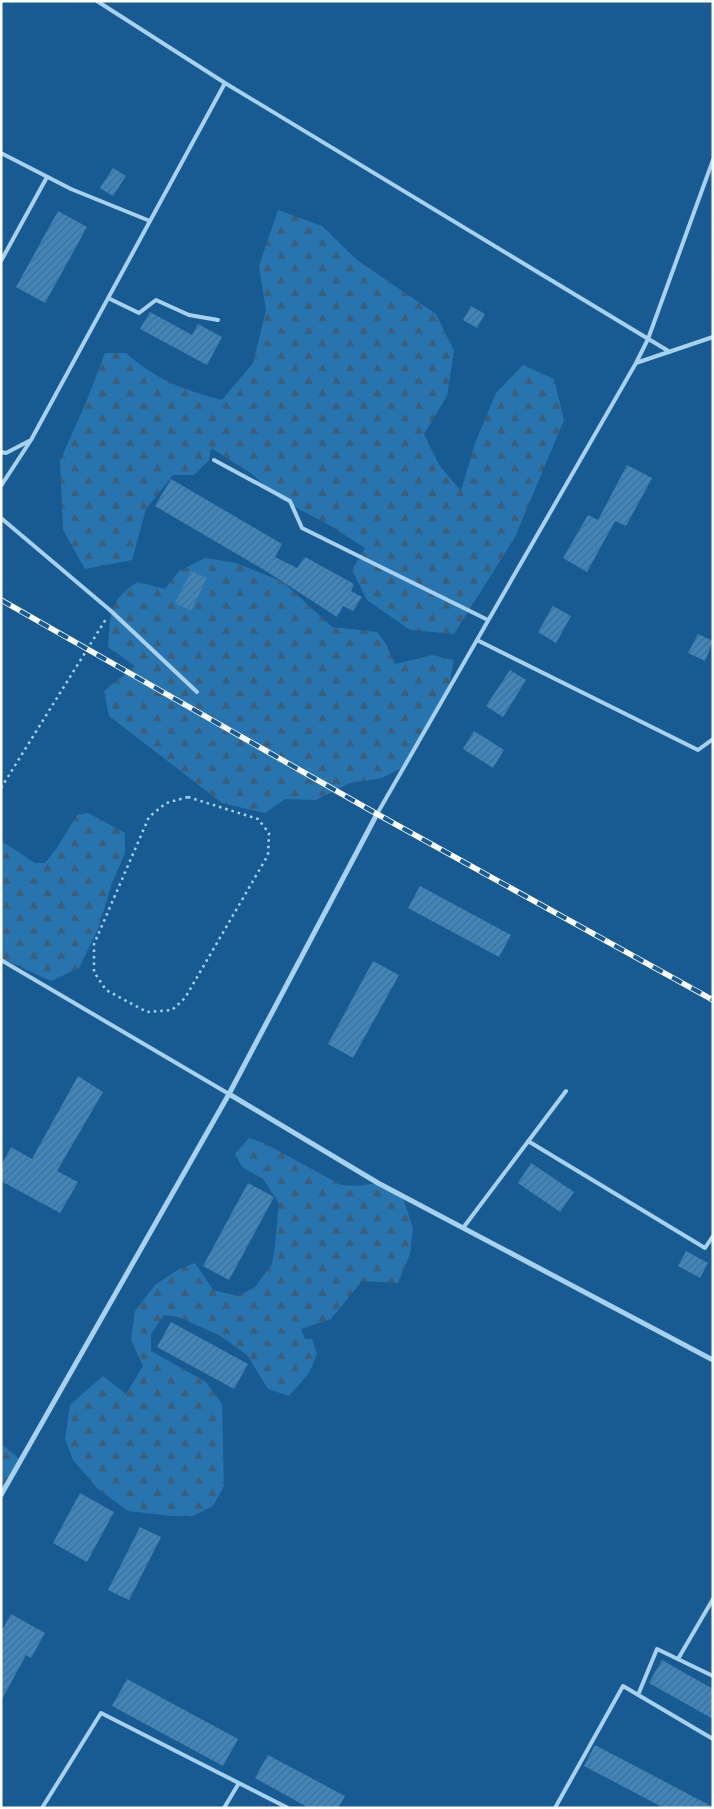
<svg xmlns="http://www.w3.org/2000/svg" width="714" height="1809" viewBox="0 0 714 1809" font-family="'Exo 2',sans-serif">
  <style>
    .forest { fill: url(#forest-firs) }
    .building { fill: url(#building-hatch) }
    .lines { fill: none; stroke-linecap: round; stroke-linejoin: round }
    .path { stroke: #a8d1f0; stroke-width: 2.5; stroke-dasharray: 2.5 4; stroke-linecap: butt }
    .lane { stroke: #a8d1f0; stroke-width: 4 }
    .street { stroke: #a8d1f0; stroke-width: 5 }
    .rail-casing { stroke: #fff; stroke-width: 5.5 }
    .rail { stroke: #185b93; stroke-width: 4; stroke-dasharray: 11; stroke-linecap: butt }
  </style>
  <defs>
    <pattern id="forest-firs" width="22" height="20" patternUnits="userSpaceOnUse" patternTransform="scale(1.25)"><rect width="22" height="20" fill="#2874af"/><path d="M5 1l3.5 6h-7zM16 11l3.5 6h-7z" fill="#3c5e79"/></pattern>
    <pattern id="building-hatch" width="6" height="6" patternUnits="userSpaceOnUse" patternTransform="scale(1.25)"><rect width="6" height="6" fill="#4185ba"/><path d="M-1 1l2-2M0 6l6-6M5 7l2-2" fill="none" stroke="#456e8e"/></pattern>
  </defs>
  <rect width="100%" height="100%" fill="#185b93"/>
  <path class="forest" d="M278,210L322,226L357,260L436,314L454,351L447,396L424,434L439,465L461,491L475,443L496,393L523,365L554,379L564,420L515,537L454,634L410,630L367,600L352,570L365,548L329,525L280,499L252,474L211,448L209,460L194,475H173L146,509L132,560L85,569L63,530L60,461L87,400L105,353H126C156,380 184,390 222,400L253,363L266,310L259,266Z
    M205,558L236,563L283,582L332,627L377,632L386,644L395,664L432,655L454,660L448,691L405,766L382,778L350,783L316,800L285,799L265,813L222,803L109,716L104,691L135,666L108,647C111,615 108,600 138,582L165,589L179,571Z
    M88,813L125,833V853L112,883L98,929L79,968L51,981L1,958V842L6,844L35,863H45L57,848L77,815Z
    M249,1138L264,1143L341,1185L358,1186L378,1183L402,1195L413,1228L410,1254L398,1283L362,1281L331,1319L301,1329L305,1339H312L317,1354L309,1373L289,1396L268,1389L247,1355L219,1335L178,1317L164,1315L151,1334V1351L206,1382L222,1404L224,1486L213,1506L193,1516H172L128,1511L97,1488L73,1460L65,1439L70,1405L103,1376L126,1394L143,1366L131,1340L135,1311L155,1285L179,1269L195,1263L213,1290L238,1296L255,1287L272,1264L275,1245L279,1203L263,1179L242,1167L235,1154Z
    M2,1445L21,1460L1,1495V1446Z"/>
  <path class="building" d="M113,168L126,176L113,196L100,188Z
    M58,211L87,227L45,303L16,287Z
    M471,306L485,314L477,328L463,320Z
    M150,312L192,335L198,324L222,337L207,365L140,329Z
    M627,465L652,478L626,526L615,521L587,572L563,558L588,515L598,520Z
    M171,479L282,544L275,557L297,568L305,557L354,584L351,591L362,597L353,611L343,606L337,617L266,571L155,506Z
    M191,571L207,578L191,611L175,603Z
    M553,606L571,616L556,643L538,632Z
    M698,634L713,641L705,661L688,653Z
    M510,670L526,680L503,717L486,706Z
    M474,731L504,750L493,768L463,749Z
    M420,886L511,935L499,957L408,908Z
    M373,961L399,975L353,1058L328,1044Z
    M78,1076L103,1092L57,1171L78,1182L60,1213L1,1181V1166L11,1147L32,1159Z
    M531,1163L574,1192L560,1212L518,1183Z
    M248,1183L274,1197L229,1280L203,1266Z
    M686,1251L708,1263L700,1278L678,1266Z
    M171,1322L248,1364L234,1389L157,1347Z
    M80,1493L114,1512L87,1562L53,1543Z
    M140,1527L161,1537L129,1600L108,1590Z
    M11,1614L45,1633L31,1658L26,1655L1,1701V1632Z
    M662,1660L713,1689V1719L649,1683Z
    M127,1679L238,1739L223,1766L112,1706Z
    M595,1745L713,1807V1808H664L584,1766Z
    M268,1755L345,1796L338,1808H309L255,1778Z"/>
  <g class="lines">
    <path class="path" d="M1,788L106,619
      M188,797L258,819L269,833L268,855L185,998L172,1010L147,1012L106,990L94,972V944L149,817L166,803Z"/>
    <path class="lane" d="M97,1L225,83L670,352
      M1,153L71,189L150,221
      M1,261L47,177
      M108,298L139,313L156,300L189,315L218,320
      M636,363L648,339L713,160
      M1,452L6,453L29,441
      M214,460L290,501L302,528L488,620
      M1,486L31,440L225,83
      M1,518L111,611L197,692
      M477,640L698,750L713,739
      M377,814L636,363L713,337
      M1,960L229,1094
      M528,1141L705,1248L713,1236
      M463,1228L566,1091
      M678,1659L713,1599
      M638,1695L657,1649L713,1676
      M42,1808L101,1713L288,1808
      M224,1808L239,1783
      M555,1808L623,1686L713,1739"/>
    <path class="street" d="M229,1094L378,1183L713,1360
      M1,1495L229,1094L377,814"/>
    <g class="rail-casing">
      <path id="rail" d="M1,600L377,814L713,1000"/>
    </g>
    <use href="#rail" class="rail"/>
  </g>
  <rect width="714" height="1809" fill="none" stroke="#ffffff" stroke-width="5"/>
</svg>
